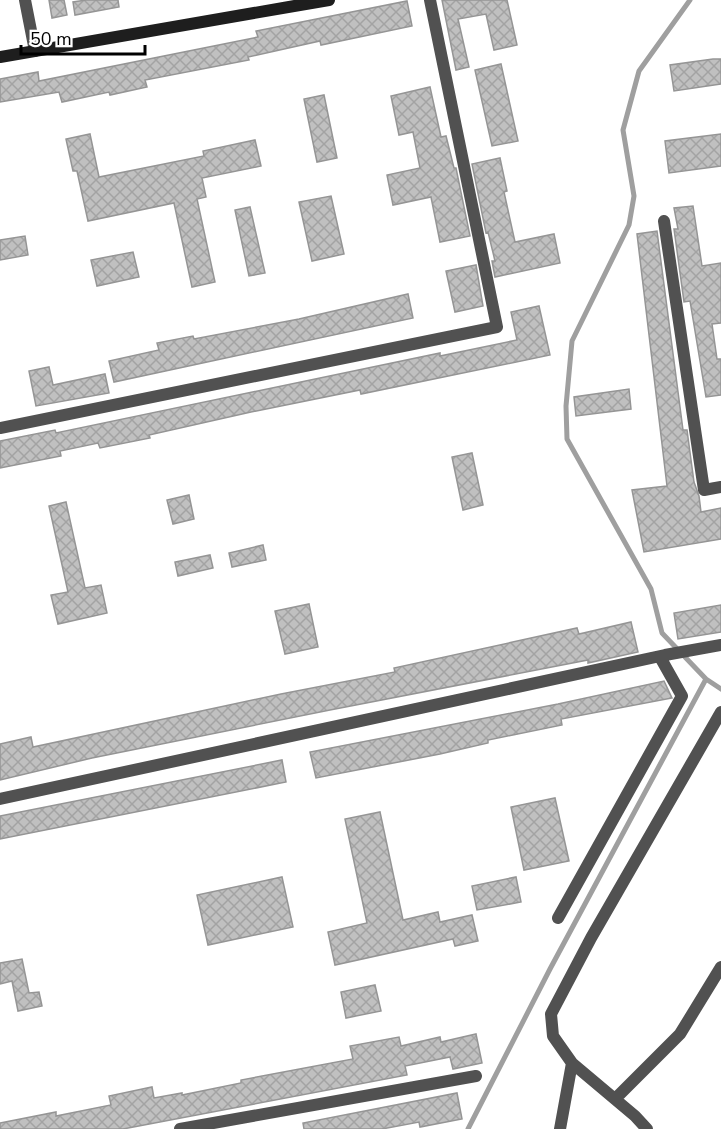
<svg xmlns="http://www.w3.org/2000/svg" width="721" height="1129" viewBox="0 0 721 1129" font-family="'Nunito Sans',sans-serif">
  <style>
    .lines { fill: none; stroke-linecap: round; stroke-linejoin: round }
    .stream { stroke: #9f9f9f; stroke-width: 5 }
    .building { fill: url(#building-cross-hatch); stroke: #959595; stroke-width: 1.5 }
    .street { stroke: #515151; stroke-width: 12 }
    .secondary { stroke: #1e1e1e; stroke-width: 12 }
  </style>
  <defs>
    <pattern id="building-cross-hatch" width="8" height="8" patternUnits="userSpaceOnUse" patternTransform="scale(1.5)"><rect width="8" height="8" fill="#c0c0c0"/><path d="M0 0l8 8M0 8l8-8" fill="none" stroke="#a3a3a3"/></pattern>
  </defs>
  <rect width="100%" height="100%" fill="#fff"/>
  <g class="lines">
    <path class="stream" d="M706,679L721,689
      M468,1129L550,969L706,679L662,633L651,589L567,439L566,406L572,341L629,225L634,196L623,130L639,71L690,0"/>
  </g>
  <path class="building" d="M49,0H64L67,15L52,18Z
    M86,0H118L119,7L75,15L73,2Z
    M442,0H507L517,45L494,50L486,14L458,19L469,67L456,70Z
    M407,1L412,26L321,45L320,41L248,57L249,60L145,80L147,87L110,95L109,92L62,102L59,92L0,102V79L38,72L39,81L258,37L256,31Z
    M713,59H721V84L674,91L670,65Z
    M501,64L518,141L492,146L475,70Z
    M430,87L441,137L446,136L454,168H456L470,236L440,242L431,197L393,205L387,175L420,168L413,132L399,135L391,96Z
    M324,95L337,158L317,162L304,99Z
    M90,134L99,177L204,156L203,151L255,140L261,166L202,178L206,197L197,199L215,282L192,287L174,203L88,221L77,171H73L66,139Z
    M721,134V166L669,173L665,141Z
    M500,158L507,191L504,192L515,242L554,234L560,263L495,277L492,261H495L488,232L486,233L472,164Z
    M331,196L344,254L312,261L299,202Z
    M693,206L702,266L721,263V323L712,324L717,359H721V395L706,397L690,301L684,302L674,229H678L674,208Z
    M250,207L265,273L249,276L235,210Z
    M657,231L683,430H687L694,482L699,496L701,512L721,508V539L644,552L632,490L667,486L637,234Z
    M25,236L28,255L0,260V240Z
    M133,252L139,277L97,286L91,260Z
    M476,265L483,306L455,312L446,271Z
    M408,294L413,318L114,382L109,361L159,350L157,343L193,336L194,339L299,319Z
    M539,306L550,355L361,394L360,390L251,412L149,435L150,438L100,448L98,443L60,451L61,456L0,468V441L55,430L56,433L440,353V356L517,340L511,312Z
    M49,367L53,385L105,374L109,393L36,406L29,371Z
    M629,389L631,409L576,416L574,397Z
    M472,453L483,505L463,510L452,457Z
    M189,495L194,519L173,524L167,500Z
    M66,502L85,588L101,585L107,613L58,624L51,595L68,592L49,506Z
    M263,545L266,560L232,567L229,553Z
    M210,555L213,568L178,576L175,562Z
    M309,604L318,647L285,654L275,611Z
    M721,605V632L678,639L674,613Z
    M631,622L638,652L588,663V660L330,710L92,758L0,780V744L31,737L33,747L281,694L395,672L394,668L577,628L579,634Z
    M664,681L672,698L561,719L562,725L488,740V743L440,754L316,778L310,752L558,704Z
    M282,760L286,782L0,839V816Z
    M555,798L569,861L524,870L511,807Z
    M380,812L403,920L438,912L440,922L472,915L478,941L455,946L453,939L335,965L328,932L367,923L345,819Z
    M282,877L293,927L208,945L197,895Z
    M516,877L521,902L477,910L472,886Z
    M22,959L29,993L39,992L42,1006L18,1011L12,981L0,984V963Z
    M375,985L381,1011L346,1018L341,992Z
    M476,1034L482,1063L453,1069L450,1057L405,1066L407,1075L123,1129H0V1123L56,1112V1116L111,1105L109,1096L152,1087L154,1098L182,1093V1095L241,1083V1080L353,1059L350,1046L399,1037L401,1046L440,1037L441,1042Z
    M457,1093L462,1119L420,1127L419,1122L382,1129H304L303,1123Z"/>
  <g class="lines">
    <path class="street" d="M25,0L35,51
      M664,221L704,490L721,487
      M0,428L497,327L430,0
      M0,799L665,655L721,645
      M558,918L682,696L660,657
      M615,1099L680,1034L721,967
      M180,1129L476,1076
      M560,1129L572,1063
      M647,1129L635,1116L572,1063L553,1036L551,1014L591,938L721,712"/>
    <path class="secondary" d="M0,57L329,0"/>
  </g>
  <path d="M21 45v9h124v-9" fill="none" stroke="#000000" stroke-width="3"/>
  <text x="30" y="45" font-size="18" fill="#000000" stroke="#ffffff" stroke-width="4.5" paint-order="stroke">50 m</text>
</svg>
